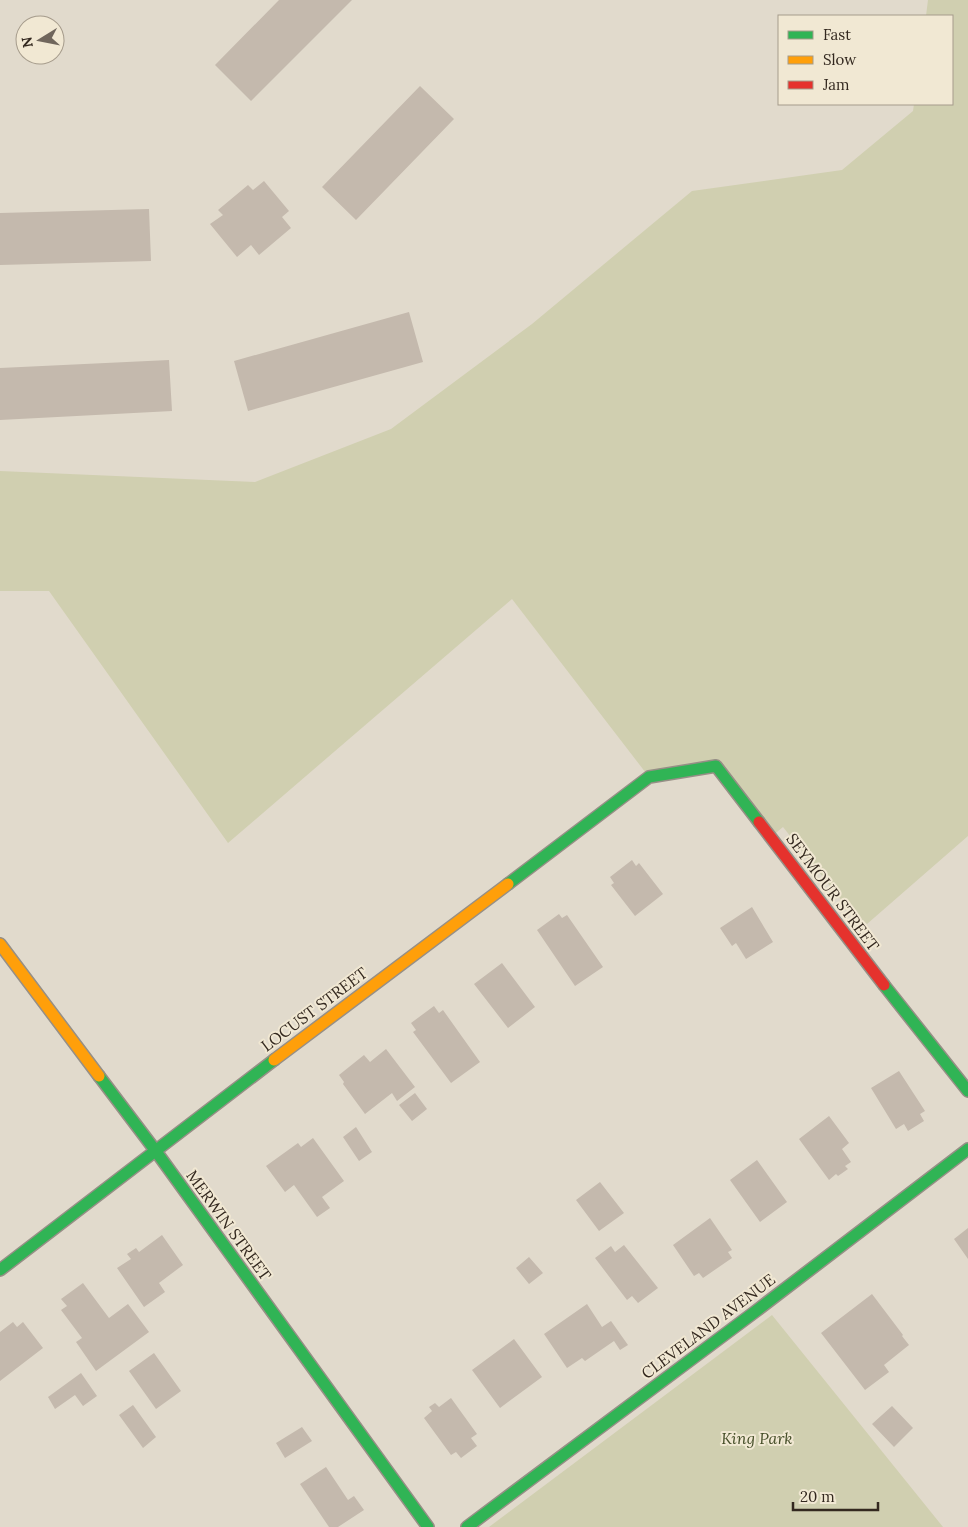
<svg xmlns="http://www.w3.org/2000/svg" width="968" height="1527" viewBox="0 0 968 1527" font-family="Lora,serif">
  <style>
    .green { fill: #d0cfb0 }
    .building { fill: #c4b9ad }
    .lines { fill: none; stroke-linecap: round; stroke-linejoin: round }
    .fast-casing { stroke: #968f86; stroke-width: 14 }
    .slow-casing { stroke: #968f86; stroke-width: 14 }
    .jam-casing { stroke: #968f86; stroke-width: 14 }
    .fast { stroke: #30b455; stroke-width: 11 }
    .slow { stroke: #ff9f0a; stroke-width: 11 }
    .jam { stroke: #e5322d; stroke-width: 11 }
    .labels { text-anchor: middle; stroke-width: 4; stroke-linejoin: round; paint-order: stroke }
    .street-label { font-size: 16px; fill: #33281f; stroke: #f1e8d3 }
    .park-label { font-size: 16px; font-style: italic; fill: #454e28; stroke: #f1e8d3 }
  </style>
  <rect width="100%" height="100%" fill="#e1dacc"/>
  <path class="green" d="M928,0H968V836L867,924L842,901L783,827L771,837L716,766L649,777L512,599L228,843L49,591H0V471L255,482L391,429L532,324L692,191L842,170L913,111L914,104H952V16H926Z
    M772,1315L943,1527H489Z"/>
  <path class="building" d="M279,0H352L251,101L215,65Z
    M420,86L454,119L356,220L322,187Z
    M264,181L289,211L282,217L291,228L259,255L251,245L237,257L210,224L223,215L218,210L248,185L253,190Z
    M149,209L151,261L0,265V213Z
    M409,312L423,362L248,411L234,361Z
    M169,360L172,411L0,420V368Z
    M632,860L636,866L639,863L663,894L635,916L611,885L614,883L610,877Z
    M752,907L773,942L746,959L736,943L732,946L720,928Z
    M559,914L562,918L567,915L603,967L575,986L537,930Z
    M502,963L535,1007L508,1028L474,984Z
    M434,1006L439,1013L443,1010L480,1062L451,1083L413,1032L416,1030L411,1023Z
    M386,1049L415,1087L397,1101L392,1093L365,1114L343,1084L344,1082L339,1075L364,1055L370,1062Z
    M899,1071L925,1111L920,1114L924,1121L908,1131L904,1124L896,1129L871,1088Z
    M415,1093L427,1109L412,1121L399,1105Z
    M829,1116L849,1143L842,1149L851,1162L845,1166L848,1169L838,1176L836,1174L829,1180L799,1139Z
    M356,1127L372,1152L359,1161L343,1137Z
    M313,1138L344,1181L322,1197L330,1208L317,1217L294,1185L285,1192L266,1166L298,1143L301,1147Z
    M757,1160L787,1202L760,1222L730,1180Z
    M600,1182L624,1213L599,1231L576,1200Z
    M710,1218L732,1250L728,1252L732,1258L703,1278L699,1273L694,1276L673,1245Z
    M968,1228V1259L954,1239Z
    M162,1235L183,1265L159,1283L165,1292L144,1307L117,1268L131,1259L127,1254L136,1248L139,1252Z
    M624,1245L658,1288L638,1303L632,1296L627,1300L595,1258L611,1246L615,1252Z
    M529,1257L543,1273L529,1284L516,1268Z
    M83,1283L109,1318L128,1304L149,1332L96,1371L76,1342L82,1338L61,1310L67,1306L61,1299Z
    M872,1294L903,1335L902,1336L909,1345L884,1365L889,1372L865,1390L821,1333Z
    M587,1304L602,1327L611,1321L628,1345L620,1350L614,1341L585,1361L582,1358L567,1368L544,1334Z
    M13,1322L17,1327L23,1322L43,1348L0,1381V1332Z
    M514,1339L542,1377L500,1408L472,1370Z
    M154,1353L181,1391L156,1409L129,1371Z
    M81,1373L97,1396L83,1406L75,1395L55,1409L48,1397Z
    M451,1398L477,1434L471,1438L477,1446L461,1458L456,1452L451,1455L424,1418L432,1411L429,1407L435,1403L439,1407Z
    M133,1405L156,1437L143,1448L119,1415Z
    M892,1406L913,1428L894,1447L872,1424Z
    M302,1427L312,1441L285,1458L276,1443Z
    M326,1467L348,1500L354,1496L364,1510L338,1527H329L300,1484Z"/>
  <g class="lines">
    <g class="fast-casing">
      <path id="fast" d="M508,884L649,777L716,766L759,822
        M884,985L968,1091
        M99,1076L155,1150L428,1527
        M0,1270L274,1060
        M467,1527L756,1311L968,1149"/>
    </g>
    <g class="slow-casing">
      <path id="slow" d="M0,944L99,1076
        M274,1060L508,884"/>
    </g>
    <g class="jam-casing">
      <path id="jam" d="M759,822L884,985"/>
    </g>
    <use href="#fast" class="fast"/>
    <use href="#slow" class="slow"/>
    <use href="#jam" class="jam"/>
  </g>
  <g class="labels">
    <g class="street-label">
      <text transform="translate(833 892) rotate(53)" y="6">SEYMOUR STREET</text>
      <text transform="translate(314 1009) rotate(-37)" y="6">LOCUST STREET</text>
      <text transform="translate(229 1225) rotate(54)" y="6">MERWIN STREET</text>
      <text transform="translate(708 1326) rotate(-37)" y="6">CLEVELAND AVENUE</text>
    </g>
    <g class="park-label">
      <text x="757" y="1444">King Park</text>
    </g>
  </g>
  <rect x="778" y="15" width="175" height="90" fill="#f1e8d3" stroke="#a59b8b"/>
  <rect x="788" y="31" width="25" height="8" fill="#30b455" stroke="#a59b8b"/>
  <text x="823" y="40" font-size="15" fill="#33281f">Fast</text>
  <rect x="788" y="56" width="25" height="8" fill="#ff9f0a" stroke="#a59b8b"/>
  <text x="823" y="65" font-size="15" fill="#33281f">Slow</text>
  <rect x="788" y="81" width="25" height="8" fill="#e5322d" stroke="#a59b8b"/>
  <text x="823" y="90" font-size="15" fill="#33281f">Jam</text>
  <g transform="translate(40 40) rotate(260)"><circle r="24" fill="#f1e8d3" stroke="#a59b8b"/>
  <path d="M0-4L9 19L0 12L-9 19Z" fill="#70665c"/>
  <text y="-8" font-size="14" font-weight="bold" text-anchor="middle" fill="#33281f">N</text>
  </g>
  <path d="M793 1502v8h85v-8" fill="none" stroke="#33281f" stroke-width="2.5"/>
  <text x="800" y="1502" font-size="15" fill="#33281f" stroke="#f1e8d3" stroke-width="4" paint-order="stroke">20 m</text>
</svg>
